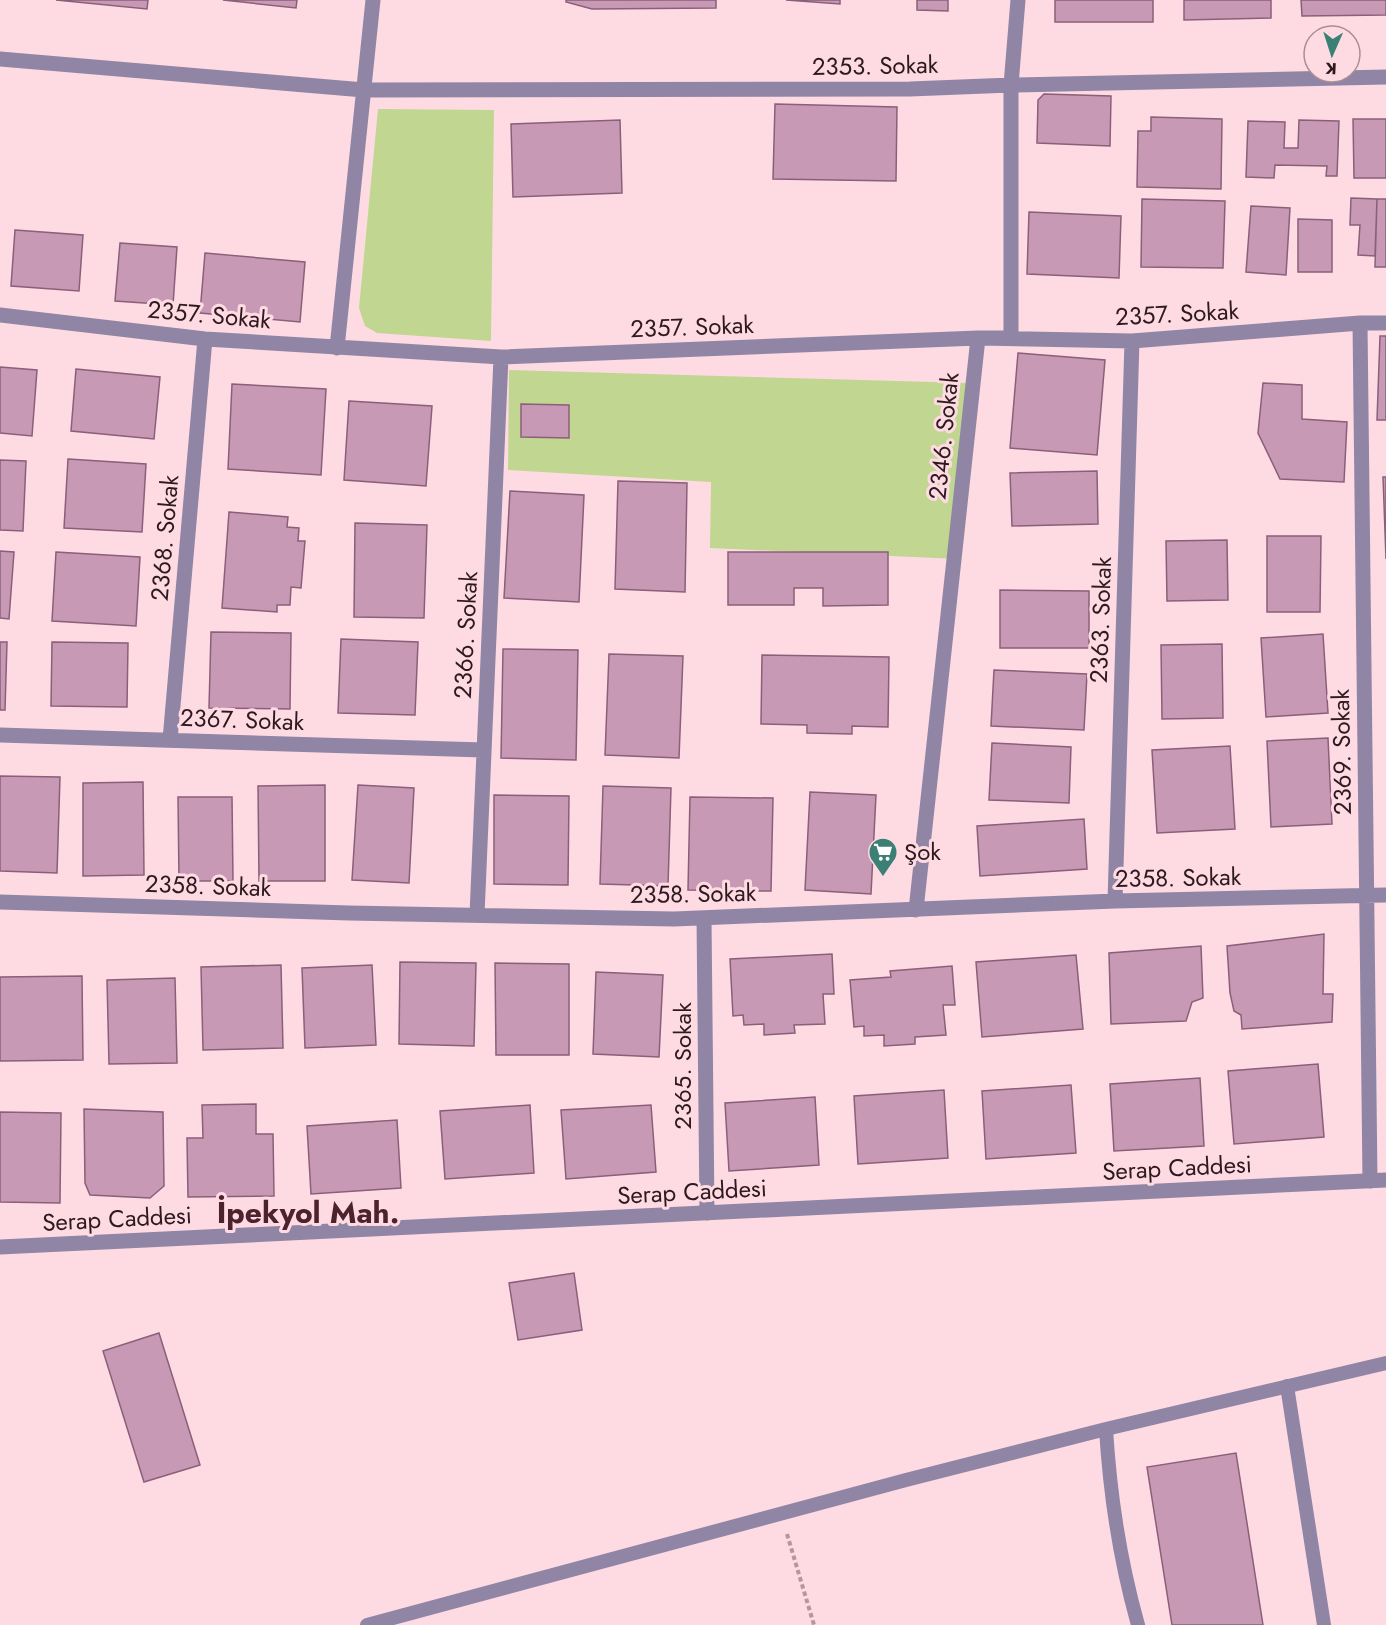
<svg xmlns="http://www.w3.org/2000/svg" width="1386" height="1625" viewBox="0 0 1386 1625" font-family="Jost,sans-serif">
  <style>
    .green { fill: #c1d690 }
    .building { fill: #c899b5; stroke: #8a5f79; stroke-width: 1.5 }
    .lines { fill: none; stroke-linecap: round; stroke-linejoin: round }
    .path { stroke: #b4969e; stroke-width: 4; stroke-dasharray: 4.5 3; stroke-linecap: butt }
    .service { stroke: #9185a6; stroke-width: 14 }
    .minor { stroke: #9185a6; stroke-width: 15 }
    .tertiary { stroke: #9185a6; stroke-width: 15 }
    .labels { text-anchor: middle; stroke-width: 6; stroke-linejoin: round; paint-order: stroke }
    .street-label { font-size: 24px; fill: #2d191f; stroke: #fedbe3 }
    .poi-label { font-size: 24px; fill: #2d191f; stroke: #fedbe3; text-anchor: start }
    .district-label { font-size: 30px; font-weight: bold; fill: #4d222f; stroke: #fedbe3 }
  </style>
  <rect width="100%" height="100%" fill="#fedbe3"/>
  <path class="green" d="M378,109L494,110L491,341L377,333L365,326L359,308Z
    M509,370L969,383L958,559L710,548L711,482L508,470Z"/>
  <path class="building" d="M56,0H148L147,9Z
    M223,0H297L296,8Z
    M566,0H716V8L592,9L566,2Z
    M786,0H840V4Z
    M917,0H948V11L917,10Z
    M1055,0H1153V22H1055Z
    M1184,0H1271V18L1184,20Z
    M1301,0H1386V15L1302,16Z
    M1044,94L1111,96L1110,146L1037,143L1038,100Z
    M775,104L897,107L896,181L773,179Z
    M1151,117L1222,119L1221,189L1137,187L1138,131H1151Z
    M1353,119H1386V178H1354Z
    M620,120L622,193L513,197L511,124Z
    M1299,120L1339,121L1337,176H1326L1327,166L1275,165L1274,178L1246,177L1248,121L1285,122L1284,148H1298Z
    M1351,198L1377,199L1375,256L1358,255L1360,225H1350Z
    M1142,199L1225,201L1223,268L1141,267Z
    M1377,199H1386V267H1375Z
    M1251,206L1290,208L1286,275L1246,272Z
    M1029,212L1121,216L1119,278L1027,274Z
    M1298,219L1332,220V272H1298Z
    M15,230L83,235L79,291L11,286Z
    M120,243L177,247L173,305L115,301Z
    M205,253L305,262L300,322L200,313Z
    M1380,336H1386V420H1377Z
    M1018,353L1105,360L1097,455L1010,448Z
    M0,367L37,370L32,436L0,433Z
    M76,369L160,377L154,439L71,431Z
    M1263,383L1302,385V419L1347,422L1344,482L1280,479L1258,433Z
    M232,384L326,389L321,475L228,469Z
    M349,401L432,406L426,486L344,480Z
    M521,404L569,405V438L521,437Z
    M68,459L146,464L142,532L64,528Z
    M0,460L26,461L23,531L0,530Z
    M1097,471L1098,524L1012,526L1010,473Z
    M1383,477H1386V559Z
    M618,481L687,483L685,592L615,589Z
    M510,491L584,495L579,602L504,598Z
    M229,512L288,517L287,527L299,528L298,541H305L301,588L291,587L290,605H277V612L222,608Z
    M355,523L427,525L424,618L354,617Z
    M1267,536H1321L1320,612H1267Z
    M1227,540L1228,600L1167,601L1166,541Z
    M0,551L14,552L9,619L0,618Z
    M56,552L140,557L136,626L52,621Z
    M728,552H888V605L823,606V588H794V605H728Z
    M1000,590L1089,591V648H1000Z
    M211,632L291,633L290,709L209,708Z
    M1323,634L1328,713L1266,717L1261,638Z
    M341,639L418,642L415,715L338,713Z
    M0,642H7L5,710H0Z
    M52,642L128,643L127,707L51,706Z
    M1222,644L1223,718L1162,719L1161,645Z
    M503,649L578,650L576,760L501,758Z
    M609,654L683,656L679,758L605,755Z
    M762,655L889,657L888,727L852,726V734L807,733V725L761,724Z
    M994,670L1087,674L1084,730L991,726Z
    M1328,738L1332,824L1271,827L1267,741Z
    M992,743L1071,747L1069,803L989,800Z
    M1230,746L1235,829L1157,833L1152,750Z
    M0,776L60,777L57,873L0,871Z
    M143,782L144,875L83,876V783Z
    M325,785V881H259L258,786Z
    M358,785L414,788L409,883L352,880Z
    M603,786L671,788L668,886L600,884Z
    M810,792L876,795L871,894L805,890Z
    M494,795L569,796L568,885L494,884Z
    M178,797H232L233,881H179Z
    M690,797L773,798L771,891L688,890Z
    M1084,819L1087,869L980,876L977,826Z
    M1324,934L1323,994H1333L1332,1022L1242,1029L1241,1015L1234,1011L1230,993L1227,946Z
    M1201,946L1203,998L1192,1002L1186,1021L1111,1024L1109,953Z
    M832,954L834,994H823L825,1024L794,1025L795,1033L764,1035V1024L744,1025L743,1015L733,1016L730,959Z
    M1076,955L1083,1029L982,1037L976,962Z
    M400,962L476,963L474,1046L399,1044Z
    M495,963L569,964V1055H496Z
    M281,965L283,1048L203,1050L201,967Z
    M372,965L376,1045L305,1048L302,968Z
    M952,966L955,1005H943L946,1035L915,1037V1044L884,1046V1035L864,1036V1026L854,1027L850,980L891,977L890,971Z
    M596,972L663,975L659,1057L593,1054Z
    M82,976L83,1060L0,1061V977Z
    M175,978L177,1063L109,1064L107,980Z
    M1318,1064L1324,1137L1234,1144L1228,1071Z
    M1200,1078L1204,1146L1114,1151L1110,1084Z
    M1071,1085L1076,1153L986,1159L982,1091Z
    M944,1090L948,1158L858,1164L854,1096Z
    M815,1097L819,1165L729,1171L725,1103Z
    M256,1104V1134H273L274,1196L188,1197L187,1138H203L202,1105Z
    M530,1105L534,1173L445,1179L440,1111Z
    M651,1105L656,1172L566,1179L561,1110Z
    M84,1109L163,1112L164,1186L150,1198L90,1195L85,1183Z
    M0,1112L61,1113L60,1203L0,1202Z
    M397,1120L401,1188L311,1194L307,1126Z
    M574,1273L582,1330L518,1340L509,1283Z
    M159,1333L200,1465L144,1482L103,1351Z
    M1236,1453L1263,1625H1172L1147,1467Z"/>
  <g class="lines">
    <path class="path" d="M787,1534L814,1625"/>
    <path class="service" d="M1287,1386L1324,1625
      M1106,1429C1110,1495 1120,1561 1138,1625
      M367,1625L906,1480L1106,1429L1386,1363"/>
    <path class="minor" d="M0,59L364,90L910,89L1011,85L1386,77
      M0,315L205,339L501,357L978,338L1132,341L1360,323H1386
      M1360,323L1370,1181
      M337,348L373,0
      M0,735L483,750
      M170,740L205,339
      M1115,901L1132,341
      M0,902L349,913L674,919L1115,901L1386,895
      M916,910L978,338H1011V85L1018,0
      M477,915L501,357
      M704,918L707,1213"/>
    <path class="tertiary" d="M0,1247L1386,1180"/>
  </g>
  <defs>
    <g id="supermarket-pin" transform="scale(1.5)"><path d="M0 17L-7.5 6A9.5 9.5 0 1 1 7.5 6Z" fill="#3b8075" stroke="#fedbe3"/><path d="M-6-5.5h2.5l.6 2H6L4.5 2H-2.5L-4.4-4H-6ZM-1.5 3.2a1.3 1.3 0 1 0 .1 0ZM3 3.2a1.3 1.3 0 1 0 .1 0Z" fill="#fff"/></g>
  </defs>
  <g fill-rule="evenodd">
    <use href="#supermarket-pin" x="883" y="852"/>
  </g>
  <g class="labels">
    <g class="street-label">
      <text transform="translate(875 66) rotate(-1)" y="8">2353. Sokak</text>
      <text transform="translate(1177 314) rotate(-3)" y="8">2357. Sokak</text>
      <text transform="translate(209 315) rotate(5)" y="8">2357. Sokak</text>
      <text transform="translate(692 327) rotate(-2)" y="8">2357. Sokak</text>
      <text transform="translate(944 436) rotate(-84)" y="8">2346. Sokak</text>
      <text transform="translate(165 538) rotate(-85)" y="8">2368. Sokak</text>
      <text transform="translate(1101 620) rotate(-88)" y="8">2363. Sokak</text>
      <text transform="translate(466 635) rotate(-87)" y="8">2366. Sokak</text>
      <text transform="translate(242 720) rotate(2)" y="8">2367. Sokak</text>
      <text transform="translate(1342 752) rotate(-91)" y="8">2369. Sokak</text>
      <text transform="translate(1178 878) rotate(-1)" y="8">2358. Sokak</text>
      <text transform="translate(208 886) rotate(2)" y="8">2358. Sokak</text>
      <text transform="translate(693 894) rotate(-1)" y="8">2358. Sokak</text>
      <text transform="translate(683 1066) rotate(-90)" y="8">2365. Sokak</text>
      <text transform="translate(1177 1168) rotate(-3)" y="8">Serap Caddesi</text>
      <text transform="translate(692 1192) rotate(-3)" y="8">Serap Caddesi</text>
      <text transform="translate(117 1219) rotate(-3)" y="8">Serap Caddesi</text>
    </g>
    <g class="poi-label">
      <text x="904" y="860">Şok</text>
    </g>
    <g class="district-label">
      <text x="308" y="1223">İpekyol Mah.</text>
    </g>
  </g>
  <g transform="translate(1332 54) rotate(183)"><circle r="28" fill="#fedbe3" stroke="#aa8d95" stroke-width="1.5"/>
  <path d="M0-4.5L10 22L0 15L-10 22Z" fill="#3b8075"/>
  <text y="-9" font-size="16" font-weight="bold" text-anchor="middle" fill="#2d191f">K</text>
  </g>
</svg>
